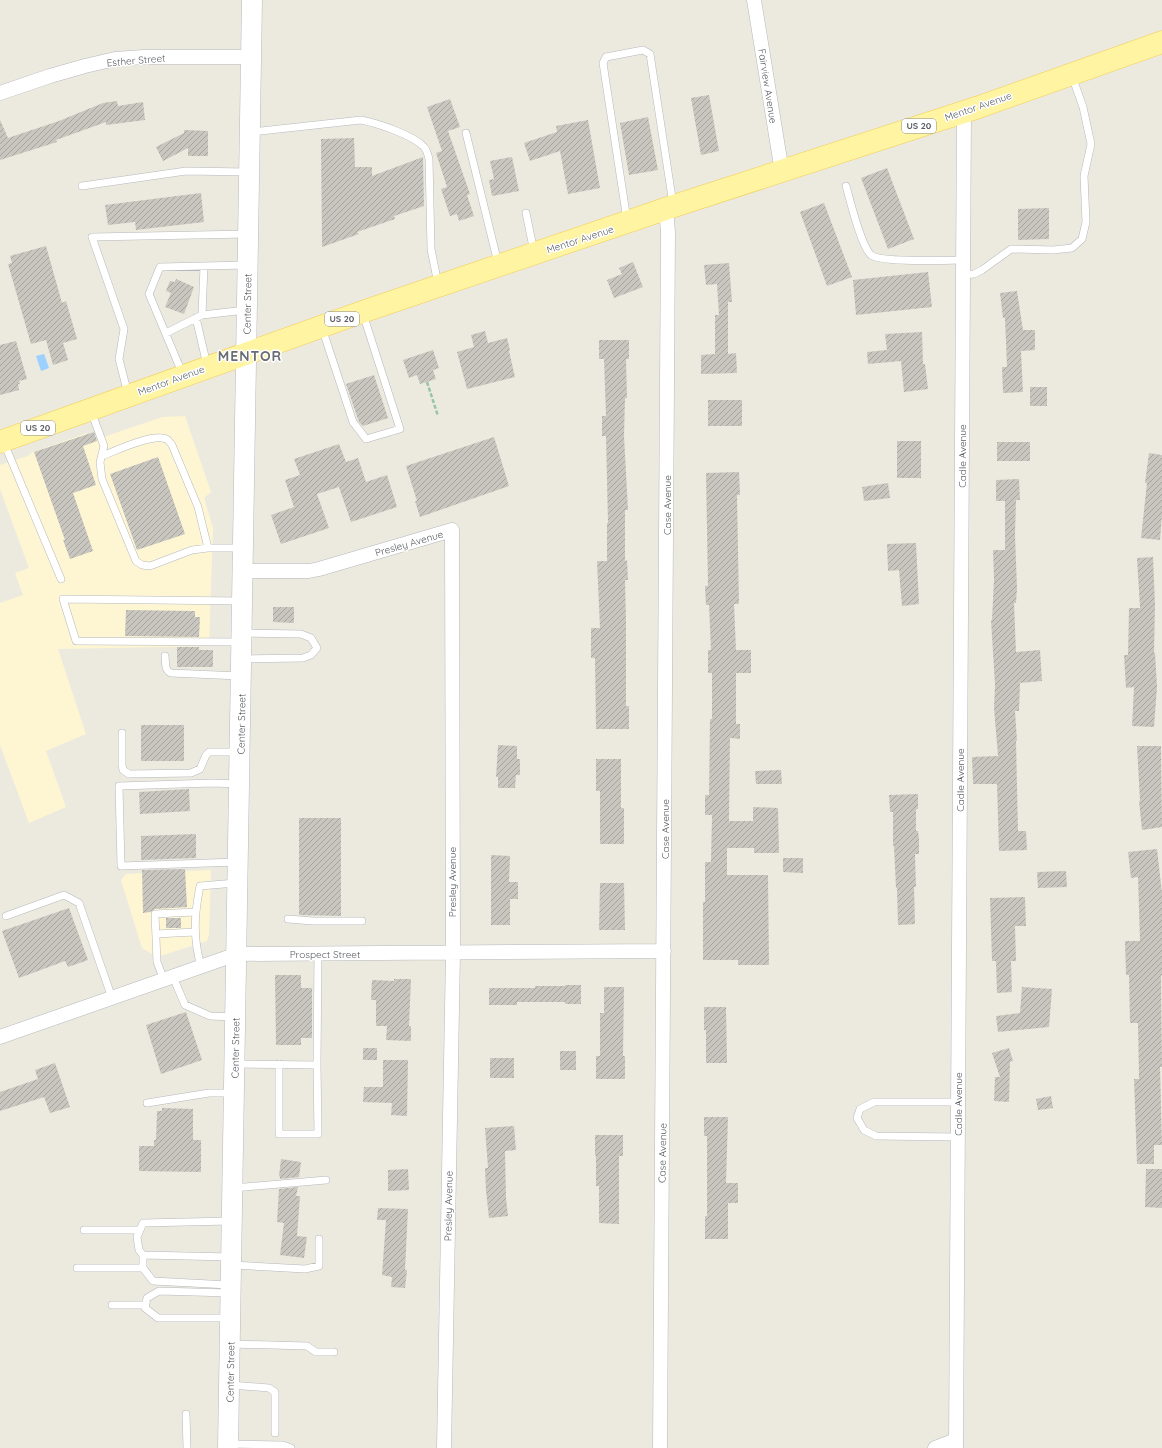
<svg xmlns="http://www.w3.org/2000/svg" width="1162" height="1448" viewBox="0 0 1162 1448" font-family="Quicksand,sans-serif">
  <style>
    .commercial { fill: #fef6d3 }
    .water { fill: #9cd0ff }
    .building { fill: url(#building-hatch) }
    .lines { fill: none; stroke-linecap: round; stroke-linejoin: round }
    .service-casing { stroke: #b5b8bd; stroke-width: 8 }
    .minor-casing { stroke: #b5b8bd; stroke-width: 15 }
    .secondary-casing { stroke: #b5b9bf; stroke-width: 21 }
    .primary-casing { stroke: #f2cc53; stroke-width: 23 }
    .path { stroke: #94c5a4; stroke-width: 2.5; stroke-dasharray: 4 2; stroke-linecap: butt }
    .service { stroke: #fff; stroke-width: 7 }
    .minor { stroke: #fff; stroke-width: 14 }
    .secondary { stroke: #fff; stroke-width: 20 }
    .primary { stroke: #fff4a1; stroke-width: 22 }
    .labels { text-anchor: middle; stroke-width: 3; stroke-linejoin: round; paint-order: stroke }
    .shield { fill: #fff; stroke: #8a8d90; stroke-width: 1 }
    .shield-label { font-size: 9px; font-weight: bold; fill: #585c61 }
    .street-label { font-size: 10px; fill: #585c61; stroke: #fff }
    .district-label { font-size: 14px; font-weight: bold; letter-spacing: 1px; fill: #696e73; stroke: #fff }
  </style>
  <defs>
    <pattern id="building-hatch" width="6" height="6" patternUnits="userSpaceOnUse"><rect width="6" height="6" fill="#c9c6bf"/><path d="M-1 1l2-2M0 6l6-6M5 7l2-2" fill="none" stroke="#a6a49f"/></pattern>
  </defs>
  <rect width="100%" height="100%" fill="#eceadf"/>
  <path class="commercial" d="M185,416L211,492L204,498L213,528L209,646L58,649L86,734L46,751L66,807L29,823L0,745V603L23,595L15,573L29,568L0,489V465L28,456L33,452L87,433L95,440L162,417Z
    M211,870L209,935L207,941L157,957L142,948L121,880L126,874Z"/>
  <path class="water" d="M44,354L49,368L41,371L36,356Z"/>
  <path class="building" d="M709,95L719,151L701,155L691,98Z
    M450,99L460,127L448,131L470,194L467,195L474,216L459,221L457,214L450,216L441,189L447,187L436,153L442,151L427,107Z
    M117,101L118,106L143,102L145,120L106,125V122L56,140L57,142L0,160V120L8,138L59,121L103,103Z
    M648,117L658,170L629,175L620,123Z
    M588,120L600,188L568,194L560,151L530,161L524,143L557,132L556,126Z
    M184,130L208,131V156H188V148L163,161L156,147L184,133Z
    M354,138L355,167H372V176L423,157L424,206L394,216L395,219L357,232L359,234L322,247L321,139Z
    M512,157L519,191L492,196L489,180L494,179L490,161Z
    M887,168L914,239L888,249L861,178Z
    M201,193L204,222L136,230L135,222L108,225L105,205Z
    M824,203L852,277L827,286L800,212Z
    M1049,208V239L1018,240V209Z
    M46,246L62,303L66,301L77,339L63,343L68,360L53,365L46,340L31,344L8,264L12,263L10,256Z
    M633,262L643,287L614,298L607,280L622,274L619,268Z
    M729,263L732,302H728V354L736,353L737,373L701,374V355L715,354V315H719L717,284L706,285L704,265Z
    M928,272L932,307L856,315L853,280Z
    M176,279L194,287L184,314L165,307L171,293L166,291L170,281L175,282Z
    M1017,291L1023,330H1035V350L1021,351L1023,392L1003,393L1002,367H1007L1005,318H1003L1000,293Z
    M485,331L488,343L507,338L510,350L509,351L515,377L467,389L457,352L474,347L471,335Z
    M922,332L923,364H925L928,389L904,392L901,361L868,364L867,352L887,350L885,334Z
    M599,340H629V359H626L627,398H625L624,436L628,510H625V561L627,560L628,580H625L626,621V706H629V729H596L595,658H591V628H600L597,561H607V523H608L606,436H602V416H606L604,359H599Z
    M16,341L27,379L19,381L20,384H18L19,390L0,395V345Z
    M433,350L439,368L433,370L436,379L420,384L417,375L409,378L403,360Z
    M374,375L388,418L363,426L359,422L346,384Z
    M1030,387H1047V406H1030Z
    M708,400H742V426H708Z
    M94,432L97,441L83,446L96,485L73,493L93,551L70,559L63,540H65L34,452Z
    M494,437L509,486L420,517L415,501H417L406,466Z
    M897,441H921V478H897Z
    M997,442H1030V461H997Z
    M339,444L346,462L358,458L366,482L387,475L397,507L351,522L339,487L317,494L329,528L281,544L271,515L294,507L285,480L300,475L294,459Z
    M1149,453L1162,455V515L1160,540L1141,538L1147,483H1145Z
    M158,457L185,534L137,550L110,474Z
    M739,472L740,495H737L739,604H734L736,650H751V673H736V724H740V739L730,738L729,821H753V807L778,808L779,853H754V848H727V875H768L769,965H738V960H703V902H705V862H711L712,815H705V795H709L710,719H712V673H708V650H711L709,605H706L705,586H708L706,473Z
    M1019,479L1020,500H1016L1015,535L1017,588L1016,603H1014L1016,652L1040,650L1042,681L1020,683L1019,711H1015L1017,741H1016L1018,831H1026L1027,850L999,851L997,784H973L972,757L998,756L994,708L995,685L991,620H992L994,579L993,550H1005V501H996V480Z
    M888,483L890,498L864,501L862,487Z
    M916,543L919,604L902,606L899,570L888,571L887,544Z
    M1153,557L1155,605L1154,653H1155L1157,687L1154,727L1132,726L1134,687L1126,688L1124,655H1128L1129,608H1140L1137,558Z
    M273,607H294V623L273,622Z
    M126,610L195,611V617H200L199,637L125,636Z
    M177,647H199V650H213V667H177Z
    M141,725H184V761H141Z
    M498,745L517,746V759H520V775H516L515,788H498V777H496Z
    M1137,746H1161L1162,827L1142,830L1139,801H1140Z
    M596,759H621V808H624V844H600V791H596Z
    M781,770L782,784H756L755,771Z
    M189,789L190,811L140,814L139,792Z
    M918,794V809H916V831H918L919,839V854H915L916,887H914L915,924L898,925L897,888H896L894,846H893V812H890L889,795Z
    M299,818H341V916L299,915Z
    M196,834V858L141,860V836Z
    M1157,849L1162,893V975H1161L1162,1067H1160L1162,1145H1154V1164H1137L1134,1079H1139L1138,1023H1130L1129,975H1126L1125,941H1140L1138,877L1131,878L1128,852Z
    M491,855L510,856L509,882H518V899H510V925H491Z
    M783,858H803V873L783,872Z
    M185,869L187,907L155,909L150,912L143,913L142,870Z
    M1066,871L1067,887L1038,888L1037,872Z
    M600,883H624L625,930H599Z
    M1025,897L1026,926H1015L1016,961H1011L1012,992L997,993L996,961H992L990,898Z
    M69,908L88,960L68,967L65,961L19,978L2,931Z
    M166,918H181V928H166Z
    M275,975H301V988H312V1038H301V1045H276Z
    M394,979H411L409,1026H411V1041L386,1040L387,1026H376V1000H371L372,980L394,981Z
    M565,985H581V1004H565V1002H517V1005H489V988H535V986H565Z
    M604,987H624L623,1056H625V1079H596V1056H600V1013H604Z
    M1022,987L1052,989L1049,1027L998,1032L996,1016L1020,1013Z
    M704,1007H726L727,1063H706V1030H704Z
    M186,1012L202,1060L161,1074L146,1025Z
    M363,1048H377V1060H363Z
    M1009,1048L1013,1061L1010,1062L1009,1102L994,1101L995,1077H1000L992,1053Z
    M560,1051H576V1070H560Z
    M490,1058H514V1078H490Z
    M383,1060H408L407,1116L391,1115L392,1103L363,1102L364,1087H383Z
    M55,1063L70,1107L50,1113L44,1097L0,1111V1092L38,1079L35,1070Z
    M1051,1096L1053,1108L1038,1110L1036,1099Z
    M162,1108L193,1109V1140H201V1172L139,1171V1146H154V1140H156L157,1111H162Z
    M704,1117H728L726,1183H738V1203H728V1239H705V1216H707V1136H704Z
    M514,1126L516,1150L505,1151L506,1198L508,1216L489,1218L486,1191L485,1168H488L485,1128Z
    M595,1135H623V1156H619V1224L599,1223V1186H596V1156H595Z
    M281,1159L301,1162L299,1177L280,1179V1177L279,1176Z
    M408,1169L409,1190L388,1191V1170Z
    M1146,1169H1162V1208L1145,1207Z
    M298,1187L296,1196H300L297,1236L307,1237L304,1258L280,1255L284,1223L277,1222L279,1189Z
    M378,1208L408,1209L405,1270H407L405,1288L391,1287L392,1277L382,1275L386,1220H377Z"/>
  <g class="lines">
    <g class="service-casing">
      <path id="service" d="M252,132L361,120C377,123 413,135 424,147C427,150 428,155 429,159L431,249L438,284
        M466,133L498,263
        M82,186L186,171L247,172
        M846,186C850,200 861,246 871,255C881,263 947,260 963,260
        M526,213L534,252
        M627,220L603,63L606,57L643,50L650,54L673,204
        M963,275L974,274L982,270L1011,249L1053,250L1072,248L1082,239L1086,222L1084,176L1091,144L1083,107L1072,76
        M202,315L246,310
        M196,318L207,365
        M322,328L353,422L366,439L400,429L363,314
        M166,333L202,315L204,266
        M183,375L149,294L160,267L247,265
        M128,394L119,359L124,329L92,237L248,234
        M91,411L104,446L100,462L102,479L136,561L142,565L150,566L192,550L208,548H241
        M4,443L61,579
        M102,456C115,451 156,431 168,440C170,442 171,444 172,445L198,507L208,548
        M240,601L63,599L76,641L241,642
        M242,633L301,634L311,638L317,648L311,655L303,658L242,659
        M165,656C166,663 164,670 171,673L240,676
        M122,733V765L123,770L129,774L191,773L200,769L206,755L209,752H238
        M237,862L121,866L119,786L213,783L237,784
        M6,916L64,895L79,903L112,998
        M288,919L313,921H362
        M156,934L195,932
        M201,967C193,937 194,916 200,886L236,883
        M173,977L185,1005L210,1016L234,1017
        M164,980L157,962L155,914L195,912
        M235,1064L317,1065L318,953
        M279,1064V1134H318L317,1065
        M147,1103L209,1093H232
        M958,1137L876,1136L864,1130L857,1118L860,1109L874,1102H958
        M233,1188L326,1180
        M84,1230H140
        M143,1255L231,1257
        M232,1265L305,1269L319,1266V1239
        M77,1268H143
        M229,1285L153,1281L143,1268V1255L139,1250L137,1237L143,1223L230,1221
        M229,1293L159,1291L147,1298L145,1308L158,1318H230
        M112,1305H146
        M230,1344L307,1346L316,1352H334
        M230,1385L269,1388L275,1392V1433
        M186,1414L187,1448
        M229,1444L283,1445L291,1448"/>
    </g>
    <g class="minor-casing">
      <path id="minor" d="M754,0L782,172
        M0,93L50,76L85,66L115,59L144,57H252
        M243,571H309L319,569L452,530L453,953L444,1448
        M0,1037L237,954L664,951
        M660,1448L668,232L666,209
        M935,1448L956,1440
        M956,1448L964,112"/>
    </g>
    <g class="secondary-casing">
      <path id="secondary" d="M228,1448L252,0"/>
    </g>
    <g class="primary-casing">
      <path id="primary" d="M0,442L362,312L674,206L979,107L1162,42"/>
    </g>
    <path class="path" d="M427,382L438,416"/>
    <use href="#service" class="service"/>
    <use href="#minor" class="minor"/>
    <use href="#secondary" class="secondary"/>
    <use href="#primary" class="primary"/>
  </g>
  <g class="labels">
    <g class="shield">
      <rect x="902" y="119" width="34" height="14" rx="3"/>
      <rect x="325" y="312" width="34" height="14" rx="3"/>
      <rect x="21" y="421" width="34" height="14" rx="3"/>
    </g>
    <g class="shield-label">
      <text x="919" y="129">US 20</text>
      <text x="342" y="322">US 20</text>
      <text x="38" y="431">US 20</text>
    </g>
    <g class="street-label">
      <text transform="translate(136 60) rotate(-5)" y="4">Esther Street</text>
      <text transform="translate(768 86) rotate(81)" y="4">Fairview Avenue</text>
      <text transform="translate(978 106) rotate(-19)" y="4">Mentor Avenue</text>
      <text transform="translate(580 239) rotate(-18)" y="4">Mentor Avenue</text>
      <text transform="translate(247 304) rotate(-89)" y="4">Center Street</text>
      <text transform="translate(171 380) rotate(-20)" y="4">Mentor Avenue</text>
      <text transform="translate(962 456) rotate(-90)" y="4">Cadle Avenue</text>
      <text transform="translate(667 505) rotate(-90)" y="4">Case Avenue</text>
      <text transform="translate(409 543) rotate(-16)" y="4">Presley Avenue</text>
      <text transform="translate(241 724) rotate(-89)" y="4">Center Street</text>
      <text transform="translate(960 780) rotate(-90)" y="4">Cadle Avenue</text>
      <text transform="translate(665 829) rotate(-90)" y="4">Case Avenue</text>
      <text transform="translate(452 882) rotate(-90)" y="4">Presley Avenue</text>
      <text x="325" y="958">Prospect Street</text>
      <text transform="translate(235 1048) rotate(-89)" y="4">Center Street</text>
      <text transform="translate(958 1104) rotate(-90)" y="4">Cadle Avenue</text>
      <text transform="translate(662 1153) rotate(-89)" y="4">Case Avenue</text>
      <text transform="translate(448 1206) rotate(-89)" y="4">Presley Avenue</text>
      <text transform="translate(230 1372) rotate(-89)" y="4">Center Street</text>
    </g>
    <g class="district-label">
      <text x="250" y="361">MENTOR</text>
    </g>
  </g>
</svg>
